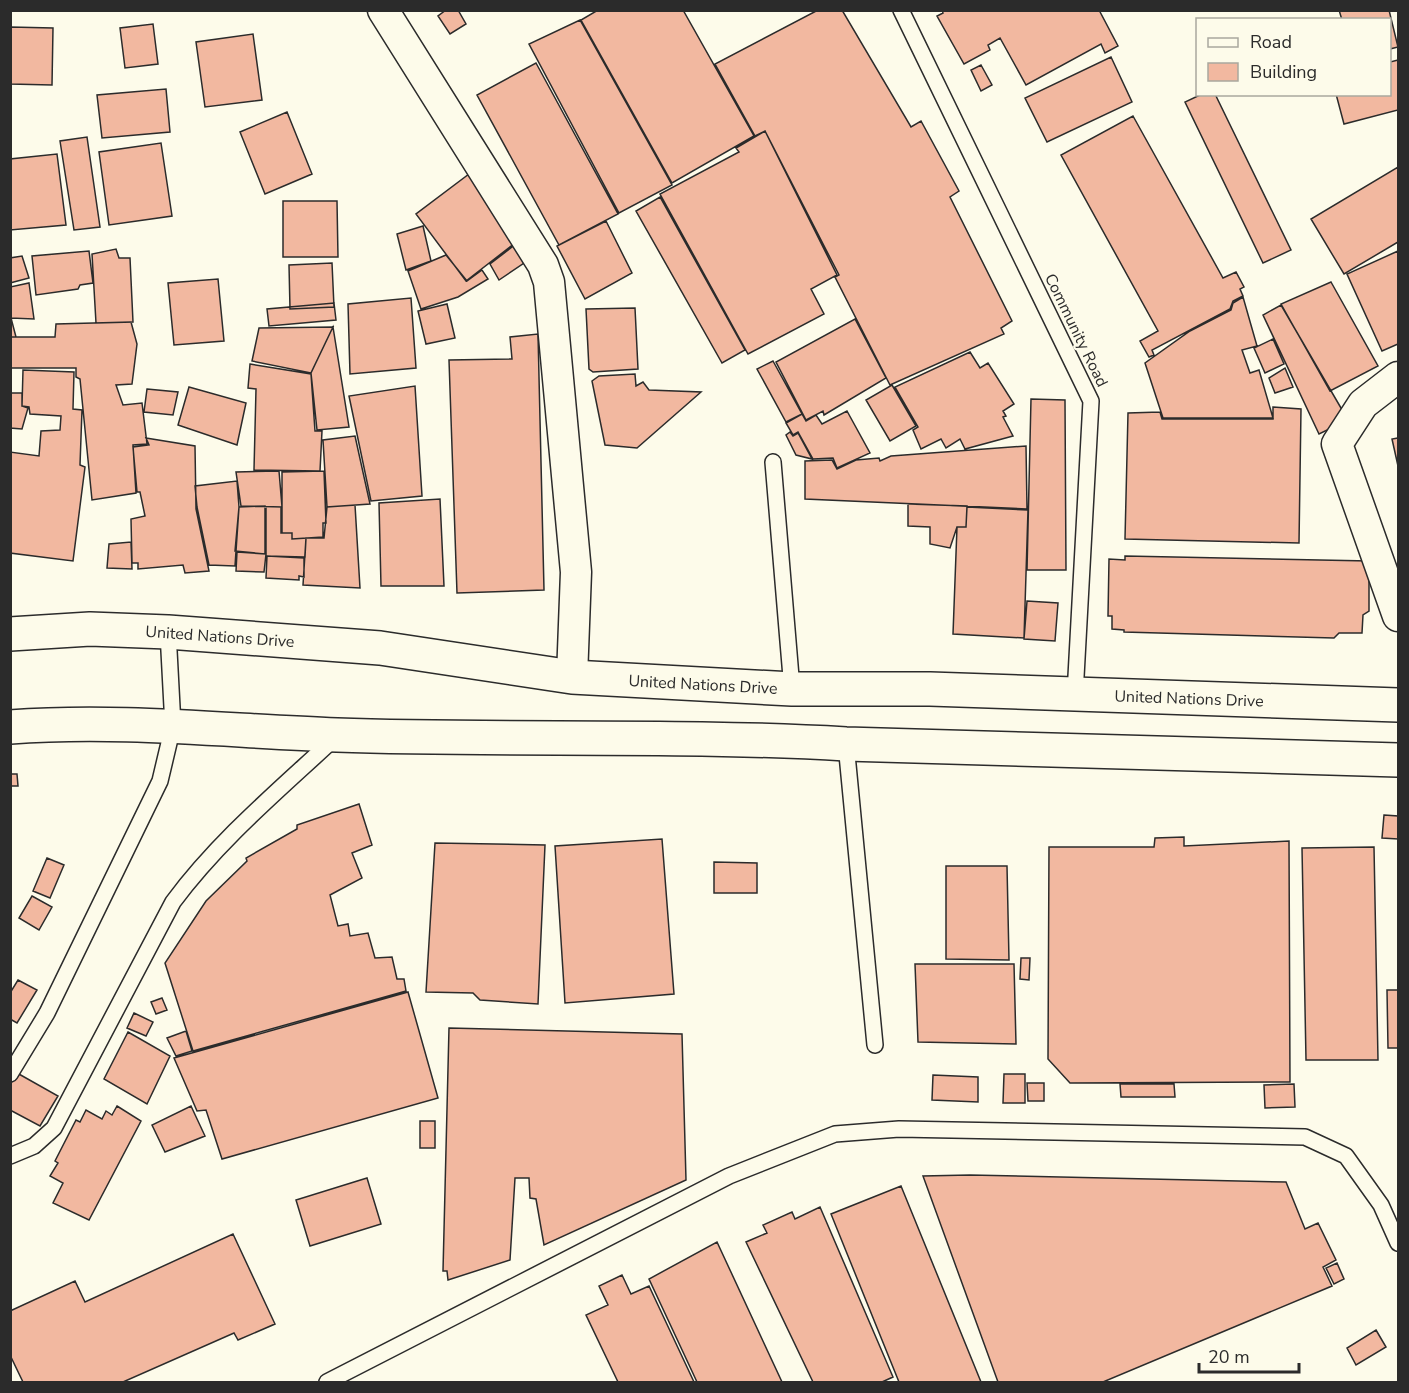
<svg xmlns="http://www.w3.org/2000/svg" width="1409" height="1393" viewBox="0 0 1409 1393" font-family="'Nunito Sans',sans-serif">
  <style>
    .building { fill: #f2b8a0; stroke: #2b2b2b; stroke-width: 1.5 }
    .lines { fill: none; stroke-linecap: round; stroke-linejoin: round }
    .service-casing { stroke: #2b2b2b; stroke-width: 18 }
    .minor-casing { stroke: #2b2b2b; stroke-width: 33 }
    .trunk-casing { stroke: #2b2b2b; stroke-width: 36 }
    .service { stroke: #fdfbea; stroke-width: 15 }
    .minor { stroke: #fdfbea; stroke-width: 30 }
    .trunk { stroke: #fdfbea; stroke-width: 33 }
    .labels { text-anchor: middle; stroke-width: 4.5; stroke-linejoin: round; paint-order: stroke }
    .street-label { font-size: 16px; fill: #2b2b2b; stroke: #fdfbea }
  </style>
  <rect width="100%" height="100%" fill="#fdfbea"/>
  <path class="building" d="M446,10H458L466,24L450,34L438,16Z
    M598,10H683L754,136L672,183L581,20Z
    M818,10H842L911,127L921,121L959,191L950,197L1012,321L1001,328L1004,334L890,385L835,277L839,275L765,131L755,136L715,64Z
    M942,10H1099L1118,46L1105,53L1101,44L1026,85L1000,38L988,45L990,50L964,64L937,16L943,13Z
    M1339,10H1389L1398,47L1390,49V20H1342Z
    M580,20L672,185L619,213L529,44Z
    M153,24L158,64L125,68L120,28Z
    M10,27L53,28L52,85L10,84Z
    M253,34L262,100L205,107L196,42Z
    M1111,57L1132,102L1047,142L1025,98Z
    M1398,60V110L1344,124L1336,94H1390V62Z
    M536,63L618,214L559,245L477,95Z
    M981,65L992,85L981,91L971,70Z
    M166,89L170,132L102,138L97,95Z
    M1202,94H1215L1291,250L1263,263L1185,102Z
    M287,112L312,174L265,194L240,132Z
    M1133,116L1223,278L1236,272L1244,287L1240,289L1243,296L1233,301L1230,309L1152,350L1154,355L1149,357L1140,341L1158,331L1061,155Z
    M765,131L837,275L811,289L824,314L748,354L660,194L739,152L736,148Z
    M87,137L100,227L74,230L60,141Z
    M161,143L172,216L109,225L99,152Z
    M57,154L66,225L10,230V159Z
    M1398,167V242L1344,274L1311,219Z
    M469,174L519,240L466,281L416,214Z
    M660,197L745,350L722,363L636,211Z
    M283,201H337L338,257H283Z
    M606,221L632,273L585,299L557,246Z
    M423,226L431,261L406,270L397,234Z
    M516,244L527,261L499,280L490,264Z
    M116,249L119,258H130L133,322L96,323L92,254Z
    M89,251L93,283L80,285L78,289L36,295L32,256Z
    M1398,251V344L1382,351L1347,274Z
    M446,255L467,281L482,270L488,279L458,297L421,309L408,271Z
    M22,256L29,278L10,283V258Z
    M332,263L334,307L290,309L289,265Z
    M218,279L224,341L174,345L168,283Z
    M1331,282L1378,366L1330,391L1281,304Z
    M29,283L34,319L11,318L16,337H10V287Z
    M1243,297L1257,346L1242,350L1250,373L1259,370L1273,418H1163L1145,363L1190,331L1231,310L1233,303Z
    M411,298L416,368L350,374L348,304Z
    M334,303L336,320L269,326L267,309Z
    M447,304L455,338L426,344L418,311Z
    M1281,305L1348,420L1319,434L1263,315Z
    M635,308L638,369L593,372L589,369L586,309Z
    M855,319L886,378L824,415L823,411L806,420L776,362Z
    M131,322L137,344L132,384L116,385L123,405L142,403L147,444L133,445L136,493L92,500L80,379L76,377V368H10V337H55L56,324Z
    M333,327L311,373L252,361L259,328Z
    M333,327L349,427L317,430L311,373Z
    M538,334L544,590L457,593L449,360L512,359L510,337Z
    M1273,339L1284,364L1265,373L1254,348Z
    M970,352L980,368L988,363L1014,404L1003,411L1006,416L1003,417L1013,436L965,449L960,439L946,448L941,439L921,449L913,430L918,427L895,387Z
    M773,361L802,414L786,422L757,369Z
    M250,364L311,374L315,431H322L320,471L254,470L256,389L248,388Z
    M1285,368L1293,387L1275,393L1269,378Z
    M23,370L74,372L73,409L82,410L80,465L85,467L73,561L10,553V452L39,456L41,431L60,430L61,416L30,414L29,407L22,406Z
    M635,374L636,386L643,382L649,390L701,392L637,448L605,445L592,381L599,376Z
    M892,385L916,426L890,441L866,400Z
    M415,386L422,496L371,501L349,396Z
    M189,387L246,403L237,445L178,425Z
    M147,389L178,392L173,415L144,412Z
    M10,393H22V406L28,408L22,429L10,428Z
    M1031,399L1065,400L1066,570H1027Z
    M1273,407L1301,409L1299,543L1125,539L1128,413L1160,412L1162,419H1273Z
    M847,411L870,453L837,468L833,458L813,459L798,432L793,435L786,423L802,414L806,421L816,415L822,424Z
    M790,432L793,436L798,433L812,459L796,455L786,435Z
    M355,436L370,504L327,507L323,440Z
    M146,438L195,446L196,509L209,571L185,573L183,565L138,569V563H132L131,519L145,516L140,492H137L133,447L149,445Z
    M1398,438V466L1392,439Z
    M1026,446L1027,509L805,499V461L832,460L837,469L856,460L879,458L880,461L891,456Z
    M279,471L282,507L241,506L236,472Z
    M324,471L326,523H323V537L292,539V533H282V472Z
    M237,481L239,507L235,566L209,565L197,507L195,486Z
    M440,499L444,586H381L379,503Z
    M908,504L967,506L966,527H957L950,548L930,544V527L908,526Z
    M355,505L360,588L303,585L306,538H324L327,507Z
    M265,506V554L235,551L239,507Z
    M266,507H281V533H292V539L306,538L305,557L266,556Z
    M967,507L1028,510L1024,638L953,634L957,527H966Z
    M131,542L132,569L107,568L109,544Z
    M237,552L266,554L264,572L236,571Z
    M267,556L304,558V577L299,576V580L266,578Z
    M1125,556L1369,561V611L1363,615L1362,633H1339L1334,638L1124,632V630L1112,629V616H1108L1109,559L1125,560Z
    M1027,601L1058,603L1055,641L1024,639Z
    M10,774H17L18,786H10Z
    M359,804L372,845L352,853L362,878L330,895L338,926L348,924L350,936L368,933L375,958L392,957L397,979H404L406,991L193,1051L165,963L206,901L247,861L246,858L297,829V825Z
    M1384,815L1398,816V839L1382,838Z
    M1184,837V846L1289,841L1290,1082L1070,1083L1048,1059L1049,847H1154L1155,838Z
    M662,839L674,994L565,1003L555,846Z
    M435,843L545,845L538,1004L480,1000L473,993L426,992Z
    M1374,847L1378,1060H1306L1302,848Z
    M47,858L64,865L50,898L33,891Z
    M714,862L757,863V893H714Z
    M946,866H1007L1009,960L946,959Z
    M32,896L52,907L39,930L19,918Z
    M1021,958H1030L1029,980L1020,979Z
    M915,964H1014L1016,1044L918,1042Z
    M18,980L37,990L17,1023L10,1019V993Z
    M1387,990H1398V1048H1388Z
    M408,992L438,1098L222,1159L206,1110L197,1111L174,1058Z
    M162,998L167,1010L156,1014L151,1002Z
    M134,1013L153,1022L146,1036L127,1028Z
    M449,1028L682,1034L686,1180L544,1245L536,1199L530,1198L529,1178H515L510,1260L448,1280L447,1271H443Z
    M186,1031L192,1051L176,1056L167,1038Z
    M128,1032L170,1056L147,1104L104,1079Z
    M10,1069L58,1096L40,1126L10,1110Z
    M1004,1074H1025V1103H1003Z
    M933,1075L978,1077V1102L932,1100Z
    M1027,1083H1044V1101H1028Z
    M1120,1084H1174L1175,1097H1121Z
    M1294,1084L1295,1107L1265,1108L1264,1085Z
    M117,1106L141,1121L89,1220L53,1203L63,1183L50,1176L58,1163L55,1161L76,1120L80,1122L86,1110L102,1119L106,1111L112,1115Z
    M191,1106L205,1136L165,1152L152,1125Z
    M420,1121H435V1148H420Z
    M970,1175L1286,1182L1305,1229L1318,1223L1336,1260L1323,1267L1332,1286L1103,1382H998L923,1176Z
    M367,1178L381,1224L310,1246L296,1200Z
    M901,1186L981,1382H899L831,1214Z
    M820,1207L893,1377L882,1382H813L746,1242L767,1233L763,1225L792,1212L795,1219Z
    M233,1234L275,1324L238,1340L234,1333L123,1382H23L10,1355V1311L75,1281L85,1302Z
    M717,1242L782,1382H697L649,1279Z
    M1337,1263L1344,1279L1334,1284L1326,1268Z
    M622,1275L631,1294L649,1286L694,1382H618L586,1315L608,1305L599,1286Z
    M1376,1330L1386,1347L1356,1365L1347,1348Z"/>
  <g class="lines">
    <g class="service-casing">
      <path id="service" d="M901,10L1091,401L1075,695
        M773,462L792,689
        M846,744L875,1045
        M10,1074L47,1013L160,781L173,726L168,632
        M10,1156L34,1146L54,1128L173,902C219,840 279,790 336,737
        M327,1382L729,1176L835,1134L899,1129L1305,1137L1346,1156L1381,1205L1398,1243"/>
    </g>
    <g class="minor-casing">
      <path id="minor" d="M383,10L543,265L549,282L576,572L572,677
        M1398,377L1363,404L1337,444L1398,616"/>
    </g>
    <g class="trunk-casing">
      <path id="trunk" d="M10,634L90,629L168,632L380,648L572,677L792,689H930L1398,705
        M10,727C120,719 228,731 337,735C507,741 676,734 846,744L1398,760"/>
    </g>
    <use href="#service" class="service"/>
    <use href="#minor" class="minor"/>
    <use href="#trunk" class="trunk"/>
  </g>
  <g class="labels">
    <g class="street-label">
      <text transform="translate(1077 330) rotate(64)" y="6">Community Road</text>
      <text transform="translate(220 636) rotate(4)" y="6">United Nations Drive</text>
      <text transform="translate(703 684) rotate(3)" y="6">United Nations Drive</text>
      <text transform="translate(1189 698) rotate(2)" y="6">United Nations Drive</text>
    </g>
  </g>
  <rect width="1409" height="1393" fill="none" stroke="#2b2b2b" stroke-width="24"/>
  <rect x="1196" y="18" width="195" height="78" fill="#fdfbea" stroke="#a9a89e" stroke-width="1.5"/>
  <rect x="1208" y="38" width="30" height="9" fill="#fdfbea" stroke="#a9a89e" stroke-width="1.5"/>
  <text x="1250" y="48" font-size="18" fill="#2b2b2b">Road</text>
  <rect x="1208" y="63" width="30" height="18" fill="#f2b8a0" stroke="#a9a89e" stroke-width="1.5"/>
  <text x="1250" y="78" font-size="18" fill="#2b2b2b">Building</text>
  <path d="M1199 1363v9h100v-9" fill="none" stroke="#2b2b2b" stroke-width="3"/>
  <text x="1208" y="1363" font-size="18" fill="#2b2b2b" stroke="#fdfbea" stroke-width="4.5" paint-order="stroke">20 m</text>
</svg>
